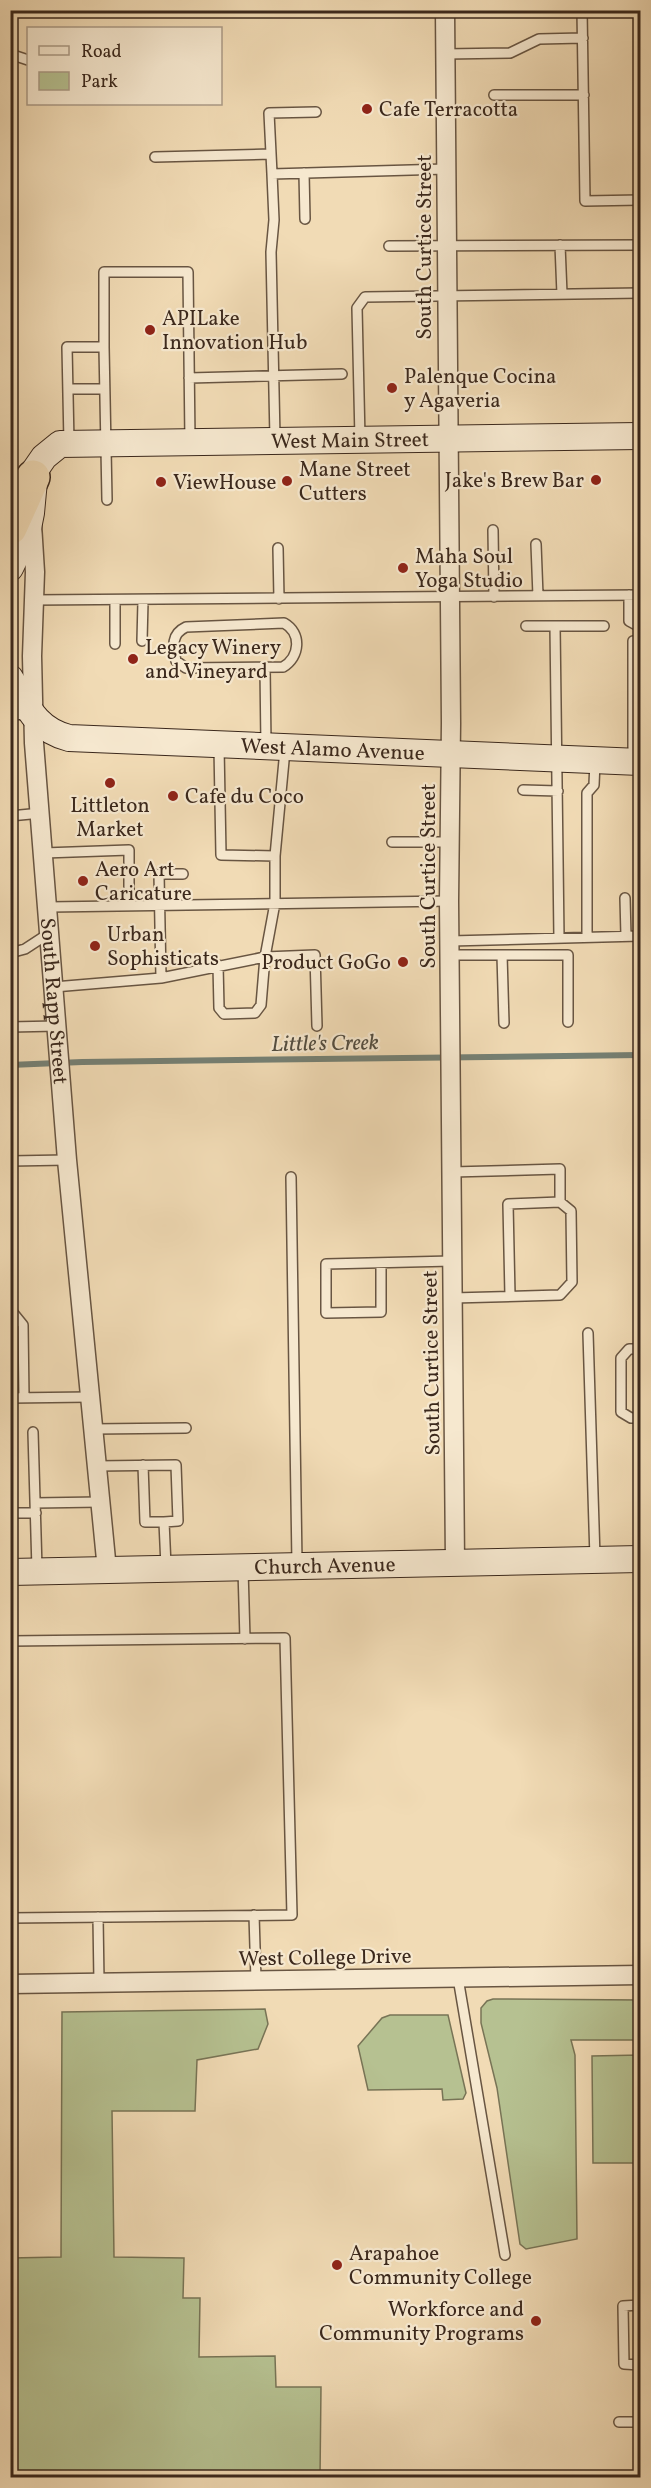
<svg xmlns="http://www.w3.org/2000/svg" width="651" height="2488" viewBox="0 0 651 2488" font-family="Vollkorn,serif">
  <style>
    .green { fill: #b6c191; stroke: #787456; stroke-width: 1.5 }
    .lines { fill: none; stroke-linecap: round; stroke-linejoin: round }
    .stream { stroke: #758074; stroke-width: 6 }
    .lane-casing { stroke: #685542; stroke-width: 12 }
    .street-casing { stroke: #685542; stroke-width: 21 }
    .secondary-casing { stroke: #3b281c; stroke-width: 28 }
    .highway-casing { stroke: #3b281c; stroke-width: 36 }
    .lane { stroke: #f6e8cf; stroke-width: 9 }
    .street { stroke: #f6e8cf; stroke-width: 18 }
    .secondary { stroke: #f6e8cf; stroke-width: 26 }
    .highway { stroke: #f1dbb5; stroke-width: 33 }
    .poi-dot { fill: #8f2418; stroke: #f6e8cf; stroke-width: 2 }
    .labels { text-anchor: middle; stroke-width: 4.5; stroke-linejoin: round; paint-order: stroke }
    .poi-label { font-size: 21px; fill: #3b281c; stroke: #f6e8cf; text-anchor: start }
    .street-label { font-size: 21px; fill: #3b281c; stroke: #f6e8cf }
    .water-label { font-size: 22px; font-style: italic; fill: #534d40; stroke: #f6e8cf }
  </style>
  <rect width="100%" height="100%" fill="#f1dbb5"/>
  <filter id="stains"><feTurbulence type="fractalNoise" baseFrequency=".00333" numOctaves="4"/><feColorMatrix values="0 0 0 0 .2 0 0 0 0 .09 0 0 0 0 .02 0 0 0 .5 -.17"/></filter>
  <radialGradient id="worn" r=".72"><stop offset=".6" stop-color="#630" stop-opacity="0"/><stop offset="1" stop-color="#630" stop-opacity=".3"/></radialGradient>
  <path class="green" d="M493,1999L640,2000V2040H571L575,2055L577,2239L526,2249L520,2244L497,2088L481,2023V2008L487,2001Z
    M265,2009L268,2024L258,2049L197,2060L195,2111H112L114,2257L184,2258L183,2298H200L199,2357L275,2356L276,2387H321L320,2477H11V2258L61,2257L62,2012Z
    M390,2015H448L466,2093L463,2099L443,2100L442,2089L368,2090L358,2046L382,2018Z
    M640,2055V2163H593L592,2056Z"/>
  <g class="lines">
    <path class="stream" d="M10,1065L82,1062L640,1055"/>
    <g class="lane-casing">
      <path id="lane" d="M582,10L585,201L640,200
        M10,54L28,60
        M445,54L510,53L539,39L583,38
        M494,95H584
        M155,157L271,154
        M304,173L305,219
        M272,174L269,113L316,112
        M560,245L562,294
        M389,246L640,245
        M104,347V272H188L190,441
        M189,378L342,374
        M68,389H104
        M275,438L271,252L274,220L272,174L446,169
        M360,439L357,308L365,297L640,293
        M69,443L67,347H104L107,500
        M493,530L494,597
        M536,544L538,596
        M278,548L279,599
        M629,595V621L640,627
        M33,600L640,595
        M284,623C302,633 300,657 283,667L186,668L176,661C173,646 171,634 186,627Z
        M526,626H555
        M142,641L143,601
        M115,644V601
        M265,668L266,745
        M10,714L27,715
        M219,747L221,855L275,856L285,750
        M633,760V641H640
        M523,790L558,791
        M10,816L41,813
        M392,842H450
        M44,853L129,850V906
        M625,898L626,936
        M49,907L449,901
        M587,937V793L594,785L595,762
        M559,938L555,626H604
        M450,941L640,936
        M10,953L25,949L51,932
        M450,955H568V1022
        M502,955L504,1023
        M218,965L219,1008L224,1014L255,1013L261,1005L265,957L275,903V856
        M161,978L159,874H183
        M54,987L161,978L265,957L315,955L317,1026
        M10,1027L57,1026
        M10,1161L67,1160
        M452,1172L560,1169V1202
        M291,1177L297,1563
        M381,1263V1312L326,1313V1264L452,1261
        M453,1298L560,1295L572,1282L571,1211L560,1202L508,1204L510,1296
        M10,1309L23,1325L24,1398
        M10,1328V1342
        M588,1333L595,1558
        M640,1349H629L621,1358V1412L631,1418H640
        M10,1398L90,1397
        M93,1429L186,1428
        M33,1432L37,1569
        M143,1465L145,1522H164
        M97,1466L176,1465L178,1521L164,1522L166,1566
        M35,1503L100,1502
        M10,1513H36
        M243,1569L245,1639
        M10,1641L285,1638L292,1915L10,1918
        M254,1915L256,1980
        M98,1917L99,1982
        M458,1978L505,2255
        M640,2305L623,2306L624,2364L640,2365
        M619,2422H640"/>
    </g>
    <g class="street-casing">
      <g id="street">
        <path d="M445,10L451,723L449,901L455,1563"/>
        <path id="s1" d="M32,524L35,572L32,656L34,743L67,1160L107,1570"/>
        <path d="M10,1984L640,1975"/>
      </g>
    </g>
    <g class="secondary-casing">
      <g id="secondary">
        <path id="s2" d="M10,568L27,533L31,513L35,470L44,457L60,444L640,436"/>
        <path id="s3" d="M10,678C27,706 36,730 69,738L640,762"/>
        <path id="s4" d="M10,1572L640,1559"/>
      </g>
    </g>
    <g class="highway-casing">
      <path id="highway" d="M10,528L33,477"/>
    </g>
    <use href="#lane" class="lane"/>
    <use href="#street" class="street"/>
    <use href="#secondary" class="secondary"/>
    <use href="#highway" class="highway"/>
  </g>
  <g class="poi-dot">
    <circle cx="367" cy="109" r="6"/>
    <circle cx="150" cy="330" r="6"/>
    <circle cx="392" cy="388" r="6"/>
    <circle cx="596" cy="480" r="6"/>
    <circle cx="287" cy="481" r="6"/>
    <circle cx="161" cy="482" r="6"/>
    <circle cx="403" cy="568" r="6"/>
    <circle cx="133" cy="659" r="6"/>
    <circle cx="110" cy="783" r="6"/>
    <circle cx="173" cy="796" r="6"/>
    <circle cx="83" cy="881" r="6"/>
    <circle cx="95" cy="946" r="6"/>
    <circle cx="403" cy="962" r="6"/>
    <circle cx="337" cy="2265" r="6"/>
    <circle cx="536" cy="2321" r="6"/>
  </g>
  <g class="labels">
    <g class="poi-label">
      <text x="379" y="116">Cafe Terracotta</text>
      <text x="162" y="325">APILake<tspan x="162" dy="24">Innovation Hub</tspan></text>
      <text x="404" y="383">Palenque Cocina<tspan x="404" dy="24">y Agaveria</tspan></text>
      <text x="299" y="476">Mane Street<tspan x="299" dy="24">Cutters</tspan></text>
      <text x="584" y="487" text-anchor="end">Jake's Brew Bar</text>
      <text x="173" y="489">ViewHouse</text>
      <text x="415" y="563">Maha Soul<tspan x="415" dy="24">Yoga Studio</tspan></text>
      <text x="145" y="654">Legacy Winery<tspan x="145" dy="24">and Vineyard</tspan></text>
      <text x="185" y="803">Cafe du Coco</text>
      <text x="110" y="812" text-anchor="middle">Littleton<tspan x="110" dy="24">Market</tspan></text>
      <text x="95" y="876">Aero Art<tspan x="95" dy="24">Caricature</tspan></text>
      <text x="107" y="941">Urban<tspan x="107" dy="24">Sophisticats</tspan></text>
      <text x="391" y="969" text-anchor="end">Product GoGo</text>
      <text x="349" y="2260">Arapahoe<tspan x="349" dy="24">Community College</tspan></text>
      <text x="524" y="2316" text-anchor="end">Workforce and<tspan x="524" dy="24">Community Programs</tspan></text>
    </g>
    <g class="street-label">
      <text transform="translate(424 247) rotate(-90)" y="7">South Curtice Street</text>
      <text dy="7" stroke="none"><textPath href="#s2" startOffset="429">West Main Street</textPath></text>
      <text dy="7" stroke="none"><textPath href="#s3" startOffset="351">West Alamo Avenue</textPath></text>
      <text transform="translate(428 876) rotate(-90)" y="7">South Curtice Street</text>
      <text dy="7" stroke="none"><textPath href="#s1" startOffset="478">South Rapp Street</textPath></text>
      <text transform="translate(431 1363) rotate(-91)" y="7">South Curtice Street</text>
      <text dy="7" stroke="none"><textPath href="#s4" startOffset="315">Church Avenue</textPath></text>
      <text transform="translate(325 1957) rotate(-1)" y="7">West College Drive</text>
    </g>
    <g class="water-label">
      <text transform="translate(325 1042) rotate(-1)" y="8">Little's Creek</text>
    </g>
  </g>
  <rect width="651" height="2488" fill="none" stroke="#f1dbb5" stroke-width="36"/>
  <rect x="12" y="12" width="627" height="2464" fill="none" stroke="#3b281c" stroke-width="3"/>
  <rect x="18" y="18" width="615" height="2452" fill="none" stroke="#3b281c" stroke-width="1.5"/>
  <rect x="27" y="27" width="195" height="78" fill="#f6e8cf" stroke="#ab9b87" stroke-width="1.5"/>
  <rect x="39" y="46" width="30" height="9" fill="#f6e8cf" stroke="#ab9b87" stroke-width="1.5"/>
  <text x="81" y="57" font-size="18" fill="#3b281c">Road</text>
  <rect x="39" y="72" width="30" height="18" fill="#b6c191" stroke="#ab9b87" stroke-width="1.5"/>
  <text x="81" y="87" font-size="18" fill="#3b281c">Park</text>
  <rect width="100%" height="100%" filter="url(#stains)"/>
  <rect width="100%" height="100%" fill="url(#worn)"/>
</svg>
